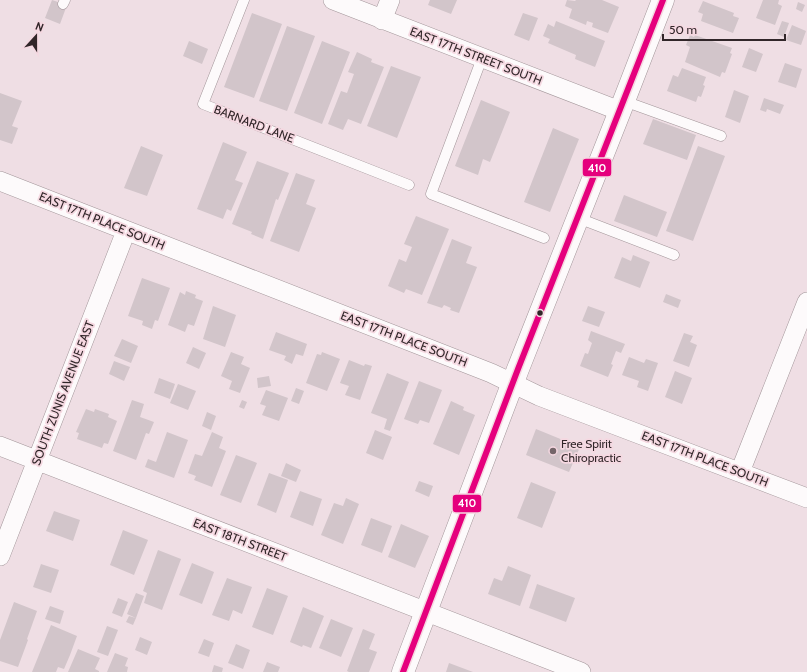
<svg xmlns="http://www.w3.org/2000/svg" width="807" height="672" viewBox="0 0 807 672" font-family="Cabin,sans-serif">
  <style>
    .building { fill: #d2c5ca }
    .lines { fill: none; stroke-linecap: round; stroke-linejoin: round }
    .lane-casing { stroke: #a3969a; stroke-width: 11 }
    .street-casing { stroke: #a3969a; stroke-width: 20 }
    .secondary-casing { stroke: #a3969a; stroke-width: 23 }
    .lane { stroke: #fdfafb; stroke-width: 10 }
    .street { stroke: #fdfafb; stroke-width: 19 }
    .secondary { stroke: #fdfafb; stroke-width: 22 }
    .bus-1-casing { stroke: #f5d8e1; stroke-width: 9 }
    .bus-1 { stroke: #e5007d; stroke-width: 6 }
    .bus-dot { fill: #312629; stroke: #f5d8e1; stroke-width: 1.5 }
    .poi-dot { fill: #74666a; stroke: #f5d8e1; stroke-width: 1.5 }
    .labels { text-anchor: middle; stroke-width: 3.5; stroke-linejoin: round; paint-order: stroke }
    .street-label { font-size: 12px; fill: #312629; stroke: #f5d8e1 }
    .poi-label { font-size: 12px; fill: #312629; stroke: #f5d8e1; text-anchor: start }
    .line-badge { stroke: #f5d8e1; stroke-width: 1.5 }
    .badge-label { font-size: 11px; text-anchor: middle; font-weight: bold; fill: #fff }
  </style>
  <rect width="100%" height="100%" fill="#efdee4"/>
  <path class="building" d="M52,0L67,5L60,24L45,18Z
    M430,0H457L451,14L428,5Z
    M567,0L575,1L576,0H602L619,7L608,33L592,27L593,23L587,21L586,25L569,18L572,9L565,6Z
    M763,0H779L778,4L782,6L775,25L756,18Z
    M703,1L734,13L733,16L739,18L733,33L701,21L703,14L698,12Z
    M798,2L805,5L802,12L796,9Z
    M252,13L282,24L254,98L224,87Z
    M523,13L538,18L529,41L514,35Z
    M556,21L605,41L595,67L575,59L576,55L548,43L550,39L543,36L548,24L554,27Z
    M782,21L789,23L784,37L777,34Z
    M792,25L806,31L801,45L786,40Z
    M287,26L315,36L287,111L259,101Z
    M690,35L694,37L695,35L732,48L730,53L732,54L725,73L722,72L720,77L685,62L690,47L686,45Z
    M189,41L208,49L202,64L183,56Z
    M322,41L350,52L322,124L294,113Z
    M749,48L763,54L756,72L742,67Z
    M357,52L372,59L371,62L384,67L361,124L348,119L343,130L328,124L341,91L347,93L354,74L348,72Z
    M785,63L802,69L796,88L778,82Z
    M391,66L421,77L397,138L367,126Z
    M682,68L706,77L703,85L705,86L701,97L698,96L696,102L667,91L673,75L678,77Z
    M734,90L749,96L740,123L725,117Z
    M0,93L22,101L12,126L18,128L12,144L0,140Z
    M764,98L784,105L780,114L767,109L766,112L760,110Z
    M481,100L510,112L490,162L483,159L478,175L455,166Z
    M653,119L696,135L687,160L643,144Z
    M553,128L579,139L550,212L524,202Z
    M223,142L247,152L235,180L243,183L231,211L227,209L223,219L197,209Z
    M141,146L163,155L147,196L124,188Z
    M698,146L725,156L693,241L666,231Z
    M257,161L289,173L278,200L276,199L263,239L251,234L252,232L232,224Z
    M296,173L315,180L306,204L316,208L299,252L270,241Z
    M624,195L667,212L657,237L614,221Z
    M416,216L449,229L422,295L406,289L404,293L388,286L399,259L406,262L412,247L404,244Z
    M452,239L472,247L466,263L477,267L459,313L450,310L451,308L444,305L442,308L427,303Z
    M633,255L650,262L640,288L614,278L622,257L631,261Z
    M142,278L170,288L158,321L155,320L152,329L142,325L143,321L128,316Z
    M186,291L196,295L195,298L203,301L194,326L188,324L185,332L168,325L180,292L185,295Z
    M666,294L681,300L678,308L663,302Z
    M213,306L236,315L225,347L203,339Z
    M588,306L605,312L599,327L582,321Z
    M591,331L625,344L621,353L616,351L611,364L613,365L608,377L580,366L585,353L588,354L592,343L588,340Z
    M276,332L307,344L303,356L296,354L292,364L284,360L286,356L269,350Z
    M684,333L693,336L690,342L697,345L689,367L673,361Z
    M122,339L138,346L131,363L114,356Z
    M193,347L206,353L199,369L186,363Z
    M231,352L244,357L241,364L250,368L240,393L229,389L232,381L221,376Z
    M322,352L340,359L327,391L306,383L317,354L321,355Z
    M629,357L644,363L646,359L658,363L648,391L637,387L639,381L622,375Z
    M349,360L364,366L365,364L372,366L360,400L345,395L349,386L340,383Z
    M114,361L130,367L124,381L109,374Z
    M675,371L692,378L682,404L665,397Z
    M387,373L409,382L390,431L384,429L387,419L371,413Z
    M269,376L271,386L258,388L257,378Z
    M159,378L175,384L170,399L154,393Z
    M419,381L442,390L429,423L420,420L418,424L404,419Z
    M178,384L196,391L188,410L170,403Z
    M296,388L304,391L299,404L291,401Z
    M266,390L288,398L279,421L262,415L266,406L260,404Z
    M132,400L144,404L140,417L154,422L149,434L146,433L136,460L113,451Z
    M242,400L247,402L244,409L239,407Z
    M451,401L464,407L463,410L475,415L459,455L433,444Z
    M86,409L94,412L95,409L109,414L108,417L117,421L108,444L104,443L102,448L77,439L79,433L76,432Z
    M207,412L216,416L211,430L202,426Z
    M536,429L580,447L569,472L526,455Z
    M375,430L392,437L383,460L366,453Z
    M167,432L188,440L174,478L145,467L148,459L156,462Z
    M212,432L223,437L219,448L226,451L212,487L194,480L196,476L188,473L195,454L202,456Z
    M236,455L257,463L241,503L220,495Z
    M286,463L301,470L296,482L281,476Z
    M269,473L288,480L276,513L257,505Z
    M419,481L433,486L429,497L415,491Z
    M531,482L556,492L542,528L517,518Z
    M300,491L322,499L313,526L290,517Z
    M346,498L359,504L343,544L321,535L334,503L343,506Z
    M54,511L80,520L73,541L46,531Z
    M371,518L392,526L382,553L361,545Z
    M401,524L429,536L415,568L388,557Z
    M123,530L148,540L134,575L110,565Z
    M158,550L181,559L162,610L144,603L147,593L143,591Z
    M192,563L214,572L202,604L179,595Z
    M41,564L59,570L51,593L33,587Z
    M508,566L531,575L520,606L488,594L494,578L502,581Z
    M227,578L252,587L242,614L233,610L229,621L212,615Z
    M537,584L575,598L566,622L529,608Z
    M267,588L288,596L273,635L252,627Z
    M136,593L144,596L136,618L127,614Z
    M118,598L128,602L122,617L112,613Z
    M14,602L37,611L27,639L28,640L18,667L0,661V640Z
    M50,606L64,611L60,624L45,619Z
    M303,607L324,616L311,648L303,645L302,647L290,642Z
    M129,616L136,618L133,625L126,622Z
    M331,619L353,628L341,657L319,648Z
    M51,625L77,636L70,655L64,669L58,667L56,672H32Z
    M107,626L118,630L108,656L97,652Z
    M363,629L375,634L369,649L377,652L369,672H349L347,671Z
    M140,637L152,642L147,655L135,650Z
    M204,639L214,643L209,657L198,653Z
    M236,644L250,650L243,669L228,663Z
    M78,649L100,658L95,669L99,671V672H68Z
    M115,653L128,658L125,666L128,667L127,672H107Z
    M267,662L280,667L278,672H263Z
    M449,663L473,672H446Z
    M214,665L223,668L222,672H212Z"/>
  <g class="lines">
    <g class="lane-casing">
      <path id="lane" d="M244,0L203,104L409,185
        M63,4L65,0
        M482,58L431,194L544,238
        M624,101L721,136
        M578,218L674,255"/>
    </g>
    <g class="street-casing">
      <path id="street" d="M333,0L620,111
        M382,20L390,0
        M0,181L491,373L539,396L807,498
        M0,446L581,672
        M740,472L807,302
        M0,556L126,231"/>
    </g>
    <g class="secondary-casing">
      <path id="secondary" d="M403,672L518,369L620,111L663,0"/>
    </g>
    <use href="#lane" class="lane"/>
    <use href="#street" class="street"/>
    <use href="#secondary" class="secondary"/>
    <g class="bus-1-casing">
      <path id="bus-1" d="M403,672L518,369L663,0"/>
    </g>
    <use href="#bus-1" class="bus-1"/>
  </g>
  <circle class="bus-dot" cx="540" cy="313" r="3.5"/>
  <circle class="poi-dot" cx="553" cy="451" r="4"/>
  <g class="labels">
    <g class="street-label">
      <text transform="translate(476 56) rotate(21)" y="4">EAST 17TH STREET SOUTH</text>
      <text transform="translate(254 124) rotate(21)" y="4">BARNARD LANE</text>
      <text transform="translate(102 221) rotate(22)" y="4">EAST 17TH PLACE SOUTH</text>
      <text transform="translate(404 339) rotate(21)" y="4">EAST 17TH PLACE SOUTH</text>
      <text transform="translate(63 393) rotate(-69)" y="4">SOUTH ZUNIS AVENUE EAST</text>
      <text transform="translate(705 459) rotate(21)" y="4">EAST 17TH PLACE SOUTH</text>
      <text transform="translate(240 540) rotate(21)" y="4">EAST 18TH STREET</text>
    </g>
    <g class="poi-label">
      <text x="561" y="448">Free Spirit<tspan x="561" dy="14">Chiropractic</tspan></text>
    </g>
  </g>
  <g class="line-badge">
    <rect x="582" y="158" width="30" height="19" rx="4" fill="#e5007d"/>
    <rect x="452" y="494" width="30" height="19" rx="4" fill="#e5007d"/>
  </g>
  <g class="badge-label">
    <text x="597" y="172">410</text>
    <text x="467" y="507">410</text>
  </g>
  <g transform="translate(36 36) rotate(21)" stroke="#f5d8e1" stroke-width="3" paint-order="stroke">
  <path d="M0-3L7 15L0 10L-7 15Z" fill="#312629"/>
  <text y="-6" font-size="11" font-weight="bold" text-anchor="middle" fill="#312629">N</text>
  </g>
  <path d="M663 34v6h122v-6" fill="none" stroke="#312629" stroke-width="2"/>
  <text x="669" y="34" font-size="12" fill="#312629" stroke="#f5d8e1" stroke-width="3" paint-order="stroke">50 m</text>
</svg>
